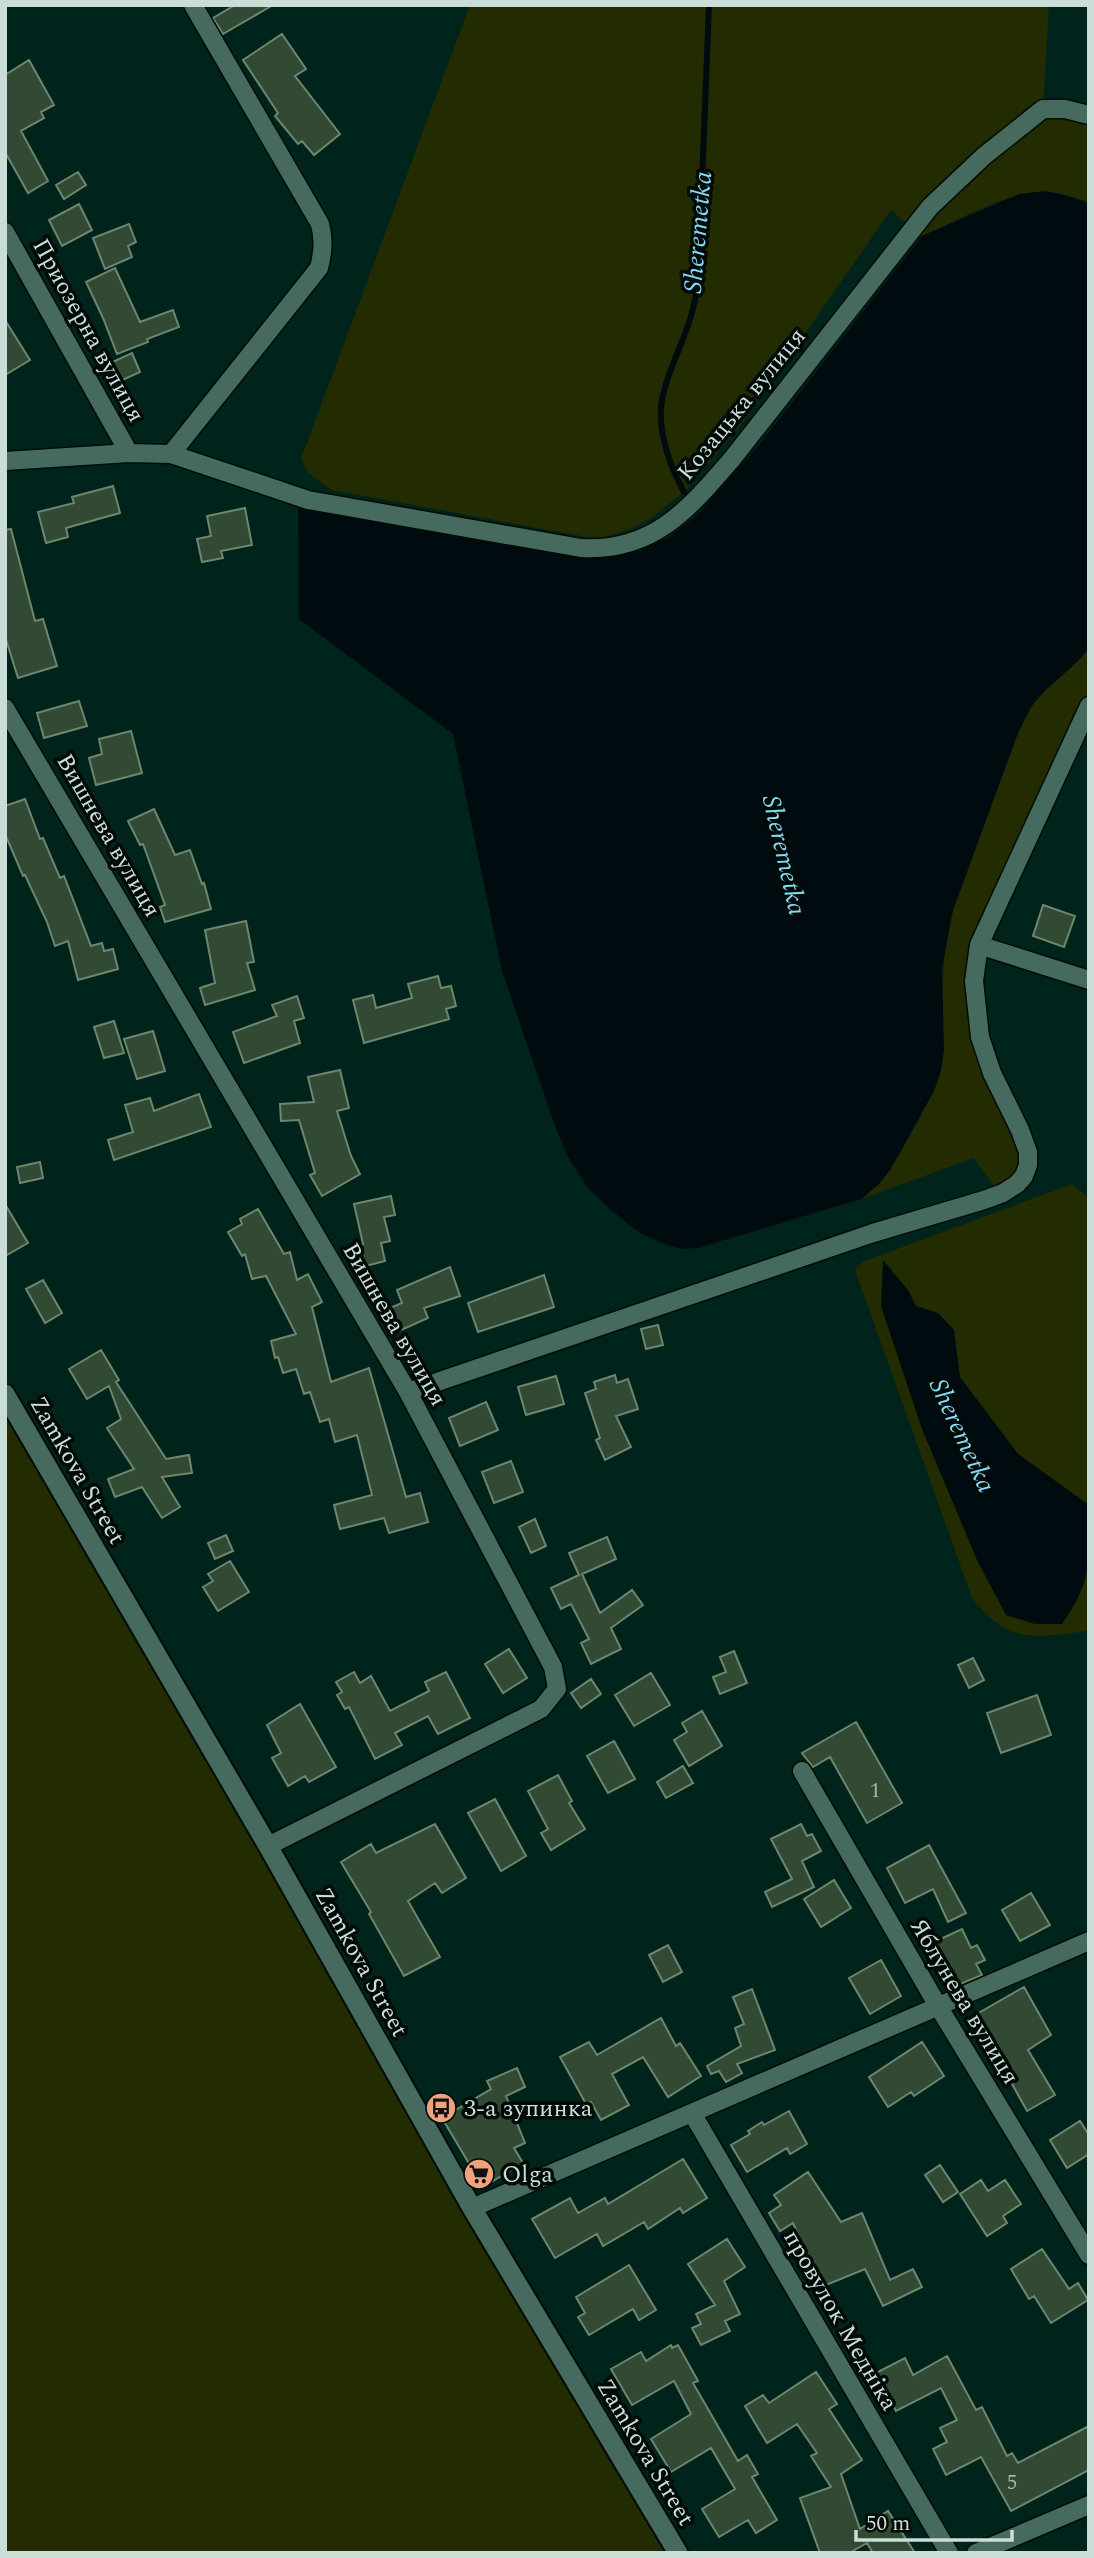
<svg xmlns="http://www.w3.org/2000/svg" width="1094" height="2558" viewBox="0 0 1094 2558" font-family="Spectral,serif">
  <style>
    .green { fill: #222c00 }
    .water { fill: #000b10 }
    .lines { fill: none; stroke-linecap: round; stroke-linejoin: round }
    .stream { stroke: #000b10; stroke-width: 6 }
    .building { fill: #324a34; stroke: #6d866e; stroke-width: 2 }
    .minor-casing { stroke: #000c06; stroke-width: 21 }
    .tertiary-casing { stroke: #000c06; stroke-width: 23 }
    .minor { stroke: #466a5e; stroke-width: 18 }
    .tertiary { stroke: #466a5e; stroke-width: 19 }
    .labels { text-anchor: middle; stroke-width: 7; stroke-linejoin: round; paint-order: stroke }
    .number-label { font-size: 21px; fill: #a4b9ae }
    .street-label { font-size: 24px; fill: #caded7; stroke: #010a07 }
    .poi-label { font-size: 24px; fill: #caded7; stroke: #010a07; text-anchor: start }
    .water-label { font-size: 26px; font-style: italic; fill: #84d9f4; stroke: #010a07 }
  </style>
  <rect width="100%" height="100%" fill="#00241b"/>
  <path class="green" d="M470,5H1049L1043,109L1089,115V203C1028,175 978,212 922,236L891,210L741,425L684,492L650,519L628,530L598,539L332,490L308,473L301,459Z
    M1089,648V706L979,945L975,1003L1028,1165L999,1194L974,1158L861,1199L879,1184L890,1170L920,1118L942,999L945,941L953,910L1018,733C1025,720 1030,706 1040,694C1054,677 1075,666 1089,648Z
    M1072,1184L1089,1198V1631C1035,1637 1010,1646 972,1598L855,1270L862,1262Z
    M5,1394L678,2553H5Z"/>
  <path class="water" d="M1045,191L1061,194L1089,203V648C1072,671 1046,685 1030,709L1018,733L953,910L942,968L944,1050L941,1071L934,1091L890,1170L879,1184L861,1199L698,1248L683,1249L667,1245L640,1233L612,1211L587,1187L568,1157L555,1126L502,971L453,734L299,619L298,509L313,507L605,558L639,551L669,537L697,515L758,446L922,236L1019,194Z
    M883,1260L908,1290L916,1306L938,1313L954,1330L960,1377L1018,1454L1089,1505C1089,1559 1094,1579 1062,1624H1035L1006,1615L977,1560L922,1429L881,1306Z"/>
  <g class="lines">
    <path class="stream" d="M684,492C669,464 657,431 662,399C668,370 683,344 691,316C694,306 696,295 698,285L709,5"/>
  </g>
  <path class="building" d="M235,5H273L223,34L213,18Z
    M282,34L306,69L295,76L340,134L314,155L302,141L298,144L275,116L278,113L243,60Z
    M29,60L54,105L41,112L44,118L21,131L48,181L28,193L5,152V75Z
    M78,172L86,185L64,199L56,185Z
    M79,204L92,230L62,246L49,220Z
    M129,224L136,242L128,246L132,257L105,269L93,238Z
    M115,268L140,322L173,310L179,327L147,339L148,342L117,354L103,318L86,282Z
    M5,320L30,360L5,375Z
    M132,353L140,372L114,384L106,365Z
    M113,486L120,513L66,528L68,537L46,543L38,512L74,503L72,497Z
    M245,508L252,545L221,551L223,558L202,562L197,539L211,536L207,516Z
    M11,529L35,621L43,619L57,666L18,678L5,636V530Z
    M79,701L87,726L44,738L37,713Z
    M131,731L142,773L96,785L89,758L102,754L99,739Z
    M25,799L40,839L43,838L60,878L64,876L91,946L102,943L104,951L113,949L118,969L78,980L68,941L55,946L47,922L25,875L23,876L5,834V806Z
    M154,809L175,855L190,850L202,884L204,883L211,909L165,922L160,907L165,905L143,844L140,845L128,821Z
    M1043,905L1075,916L1064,947L1033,936Z
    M246,921L254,962L247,963L255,990L205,1005L200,988L215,983L205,930Z
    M438,976L441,988L451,986L456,1006L446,1009L449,1019L364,1043L353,1000L373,995L376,1008L412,998L408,984Z
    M297,996L304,1018L294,1021L300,1043L244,1063L233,1032L277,1016L272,1005Z
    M114,1021L124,1053L104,1058L94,1027Z
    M153,1031L165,1071L137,1079L124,1039Z
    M340,1070L349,1108L337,1111L351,1156L360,1174L322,1196L310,1175L315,1173L299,1120L281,1121L280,1104L314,1102L308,1077Z
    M199,1094L211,1127L114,1160L108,1140L133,1132L125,1105L150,1098L154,1111Z
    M40,1162L43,1178L20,1183L17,1167Z
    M391,1196L395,1215L384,1217L390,1241L381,1243L385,1261L354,1269L348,1249L363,1244L354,1204Z
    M5,1204L28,1243L5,1256Z
    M258,1209L284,1254L290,1252L297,1280L308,1274L322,1302L312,1307L331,1382L369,1368L406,1497L420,1493L428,1522L389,1533L384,1518L340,1529L334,1505L372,1495L357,1435L335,1442L329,1419L320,1422L310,1392L304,1394L296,1369L283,1373L278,1357L275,1358L271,1341L296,1334L266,1276L252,1279L245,1254L242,1256L228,1232L242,1224L240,1219Z
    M450,1267L460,1296L424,1308L428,1318L399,1331L390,1308L402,1303L397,1290Z
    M544,1275L554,1307L478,1332L468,1303Z
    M43,1280L62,1313L45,1323L26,1289Z
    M658,1325L663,1345L646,1349L641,1329Z
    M101,1350L119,1380L116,1382L166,1459L189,1455L192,1473L162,1477L180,1507L162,1518L142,1487L115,1497L108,1479L134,1469L107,1428L121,1419L109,1386L87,1399L69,1369Z
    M615,1375L617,1383L628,1379L638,1409L616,1416L631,1447L605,1460L596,1440L600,1438L585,1393L596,1389L594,1382Z
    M556,1376L564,1404L526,1415L518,1387Z
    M486,1402L498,1430L460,1446L449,1418Z
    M511,1461L523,1492L494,1503L482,1472Z
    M535,1519L546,1546L531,1553L519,1527Z
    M226,1535L233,1551L215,1559L208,1543Z
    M607,1537L616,1559L582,1574L600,1613L632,1590L643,1605L611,1628L621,1649L591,1664L581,1643L589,1639L571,1604L561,1609L551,1588L579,1575L569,1553Z
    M230,1561L249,1592L218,1611L203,1587L213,1581L208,1574Z
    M509,1649L527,1678L503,1693L485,1664Z
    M734,1651L747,1683L720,1694L713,1677L726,1672L720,1657Z
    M973,1658L984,1680L969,1688L958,1665Z
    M354,1672L360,1683L371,1676L390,1711L429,1691L425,1682L446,1672L470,1718L438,1734L428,1716L395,1733L402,1745L375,1759L349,1707L345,1709L337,1695L342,1692L336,1682Z
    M651,1673L670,1705L634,1726L615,1695Z
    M591,1679L601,1694L581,1708L571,1693Z
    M1037,1695L1051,1735L1001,1753L987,1713Z
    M300,1704L336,1767L309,1782L305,1776L288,1786L272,1758L281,1753L267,1725Z
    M702,1711L722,1746L689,1766L674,1740L687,1732L682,1723Z
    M856,1722L902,1803L867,1823L830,1757L813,1767L802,1753Z
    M614,1741L635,1779L608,1793L587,1756Z
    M683,1766L693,1783L666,1798L657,1782Z
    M558,1775L572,1801L569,1803L585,1829L551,1850L541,1833L548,1829L528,1791Z
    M495,1799L526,1856L501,1871L468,1813Z
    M435,1824L466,1878L442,1893L435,1883L408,1901L440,1957L404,1976L369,1914L371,1912L341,1862L371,1844L376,1853Z
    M801,1824L807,1836L812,1834L821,1851L802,1861L814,1887L772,1907L765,1892L792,1879L771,1839Z
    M929,1845L966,1913L948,1922L933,1889L905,1903L887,1868Z
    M834,1880L851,1908L821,1927L804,1899Z
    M1031,1893L1050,1925L1020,1941L1002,1910Z
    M962,1929L971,1948L977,1945L985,1960L976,1964L982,1975L956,1986L934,1942Z
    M668,1945L682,1972L663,1982L649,1955Z
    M881,1960L901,1996L870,2014L849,1978Z
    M1024,1987L1051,2035L1028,2050L1055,2095L1027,2111L1011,2082L1014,2080L975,2015Z
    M752,1989L775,2050L737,2064L742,2073L726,2082L719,2071L711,2074L707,2066L741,2046L735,2028L744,2024L733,1997Z
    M661,2018L676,2046L680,2043L701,2076L668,2097L643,2057L612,2074L629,2105L601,2120L591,2102L586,2104L560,2057L589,2042L597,2055Z
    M922,2042L944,2076L914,2096L911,2092L888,2107L869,2077Z
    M517,2068L525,2087L506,2096L525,2143L514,2148L523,2163L483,2187L442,2118L491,2089L487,2081Z
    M789,2111L807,2144L790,2154L787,2148L747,2172L731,2145L750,2134L748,2131L762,2122L764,2125Z
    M1080,2121L1089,2135V2154L1067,2168L1050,2140Z
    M683,2159L707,2198L683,2213L680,2208L648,2229L644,2222L603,2246L597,2234L555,2258L532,2219L570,2198L578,2213L605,2198L608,2204Z
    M940,2165L958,2192L943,2202L925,2175Z
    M808,2172L841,2222L862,2213L890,2280L913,2269L922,2287L883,2306L865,2269L821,2287L793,2223L780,2231L769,2213L781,2205L774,2195Z
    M981,2180L988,2191L1005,2180L1021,2204L1003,2216L1007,2223L987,2236L960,2194Z
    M727,2239L745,2267L724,2281L740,2314L725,2321L730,2331L701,2345L692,2328L701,2324L696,2314L715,2305L688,2264Z
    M1042,2249L1069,2289L1078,2283L1088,2300L1051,2323L1034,2296L1029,2299L1011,2269Z
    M629,2265L656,2310L639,2320L633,2309L589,2335L578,2317L585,2313L576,2297Z
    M671,2345L672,2348L678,2345L698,2381L693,2383L738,2461L747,2455L758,2474L752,2477L777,2520L756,2533L748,2520L719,2537L702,2509L735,2489L711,2448L671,2472L651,2439L691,2414L674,2381L632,2405L611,2369L641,2352L646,2361Z
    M947,2356L976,2410L982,2407L1007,2456L1012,2453L1018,2463L1089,2426V2470L1011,2511L981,2457L946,2475L933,2449L947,2442L940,2428L957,2420L941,2388L896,2411L876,2373L905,2358L913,2375Z
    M816,2372L837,2404L829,2409L862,2460L841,2474L860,2529L888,2511L915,2553H873L867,2543L849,2553H820L800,2498L831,2487L811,2456L817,2453L797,2424L767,2443L745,2406L763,2395L769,2403Z"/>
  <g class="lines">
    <g class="minor-casing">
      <path id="minor" d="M5,232L129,453
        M171,454L319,268C323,252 324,240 320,224L193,5
        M5,461L129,453L171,454L308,500L581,548C653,552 688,510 732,459L930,207L984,156L1043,109H1065L1089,115
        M5,708L408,1392L553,1667L557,1689L541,1709L268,1846
        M979,945L1089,980
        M408,1392L873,1233L984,1200L1003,1193L1017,1184L1024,1176L1028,1165V1152L1020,1130L992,1073L980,1037L974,981L979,945L1089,706
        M802,1771L938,2006L1089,2255
        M692,2113L949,2553
        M472,2208L1089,1941
        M976,2553L1089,2505"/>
    </g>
    <g class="tertiary-casing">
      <path id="tertiary" d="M5,1394L268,1846L472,2208L678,2553"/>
    </g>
    <use href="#minor" class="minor"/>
    <use href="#tertiary" class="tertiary"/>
  </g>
  <defs>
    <g id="bus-disc" transform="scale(1.575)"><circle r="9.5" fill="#f1a27b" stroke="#010a07"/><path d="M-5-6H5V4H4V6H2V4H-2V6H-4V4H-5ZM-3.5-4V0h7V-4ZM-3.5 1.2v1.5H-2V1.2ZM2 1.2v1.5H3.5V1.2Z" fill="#111"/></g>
    <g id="supermarket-disc" transform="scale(1.575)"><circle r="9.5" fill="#f1a27b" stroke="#010a07"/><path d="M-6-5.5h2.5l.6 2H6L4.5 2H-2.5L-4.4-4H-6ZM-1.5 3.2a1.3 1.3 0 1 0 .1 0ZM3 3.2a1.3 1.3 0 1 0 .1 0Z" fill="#111"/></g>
  </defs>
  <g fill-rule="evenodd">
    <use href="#bus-disc" x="441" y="2108"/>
    <use href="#supermarket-disc" x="479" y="2174"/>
  </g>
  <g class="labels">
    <g class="number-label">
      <text x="875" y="1797">1</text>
      <text x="1012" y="2489">5</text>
    </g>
    <g class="street-label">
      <text transform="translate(89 330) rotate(61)" y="8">Приозерна вулиця</text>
      <text transform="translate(741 404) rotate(-51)" y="8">Козацька вулиця</text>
      <text transform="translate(109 835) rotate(60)" y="8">Вишнева вулиця</text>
      <text transform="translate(395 1324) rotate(60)" y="8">Вишнева вулиця</text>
      <text transform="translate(78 1470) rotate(60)" y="8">Zamkova Street</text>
      <text transform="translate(362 1962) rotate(61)" y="8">Zamkova Street</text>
      <text transform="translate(965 2001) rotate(59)" y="8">Яблунева вулиця</text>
      <text transform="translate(841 2320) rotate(60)" y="8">провулок Медніка</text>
      <text transform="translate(646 2452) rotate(59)" y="8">Zamkova Street</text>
    </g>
    <g class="poi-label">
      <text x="464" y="2116">3-а зупинка</text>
      <text x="502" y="2182">Olga</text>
    </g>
    <g class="water-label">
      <text transform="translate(697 232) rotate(-85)" y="9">Sheremetka</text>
      <text transform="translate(785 855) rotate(77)" y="9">Sheremetka</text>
      <text transform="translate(963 1435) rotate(65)" y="9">Sheremetka</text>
    </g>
  </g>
  <rect width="1094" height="2558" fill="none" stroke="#caded7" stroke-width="14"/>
  <path d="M856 2530v10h156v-10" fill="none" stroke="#caded7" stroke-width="3.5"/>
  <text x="866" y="2530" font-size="21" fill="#caded7" stroke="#010a07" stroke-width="5" paint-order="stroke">50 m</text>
</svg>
